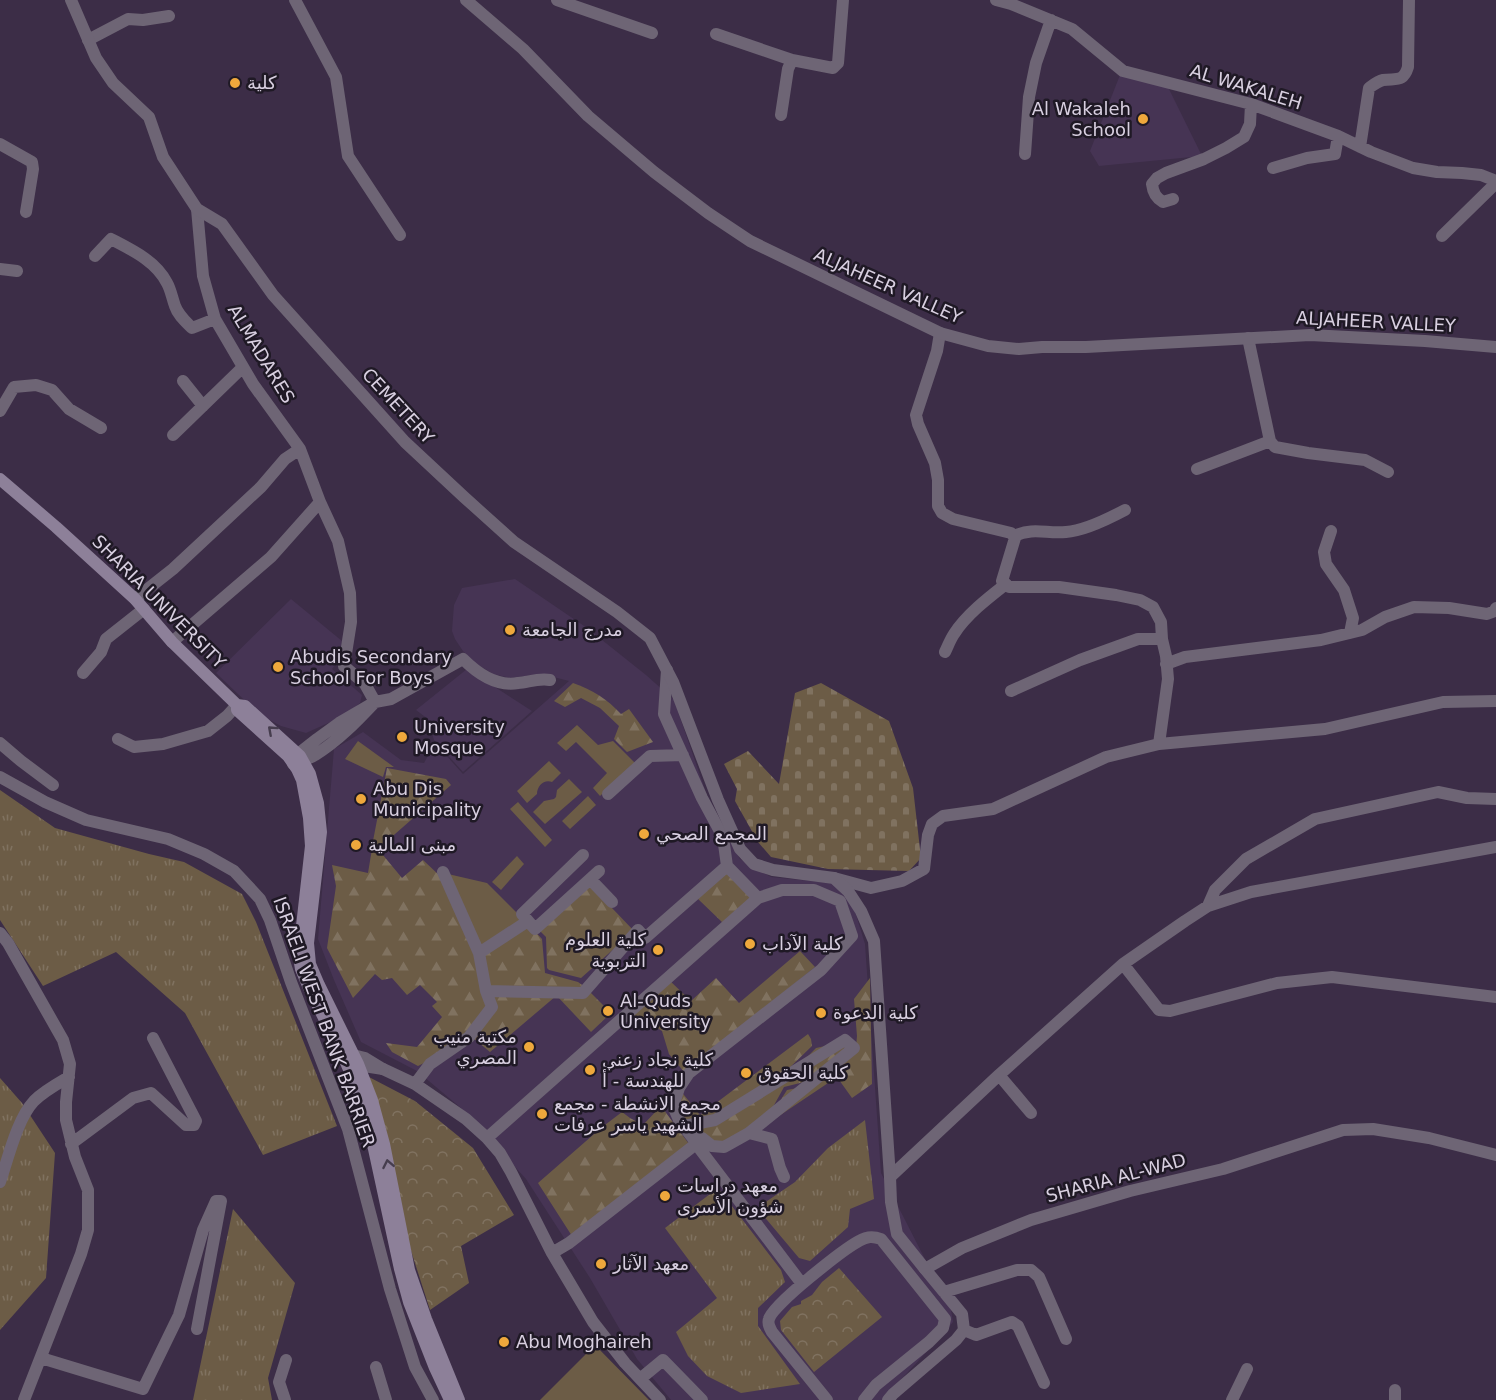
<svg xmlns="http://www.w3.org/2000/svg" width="1496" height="1400" viewBox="0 0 1496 1400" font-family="'DejaVu Sans','Noto Sans Arabic',sans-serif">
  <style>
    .built { fill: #463454 }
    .grass { fill: url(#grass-tufts) }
    .forest { fill: url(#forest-firs) }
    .cemetery { fill: url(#cemetery-stones) }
    .park { fill: url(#park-crowns) }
    .garden { fill: #6c5c46 }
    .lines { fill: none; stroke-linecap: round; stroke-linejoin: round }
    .minor { stroke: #6e6575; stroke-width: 12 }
    .tertiary { stroke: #6e6575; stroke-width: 12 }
    .secondary { stroke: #8d8099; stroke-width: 12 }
    .oneway { stroke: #463d4e }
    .poi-dot { fill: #eea83c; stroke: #1f1925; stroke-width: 2 }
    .labels { text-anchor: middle; stroke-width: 5; stroke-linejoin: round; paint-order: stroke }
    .poi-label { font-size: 18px; fill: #d8cfe0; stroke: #1f1925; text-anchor: start }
    .street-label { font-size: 18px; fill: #d8cfe0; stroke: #1f1925 }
  </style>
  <defs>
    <pattern id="grass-tufts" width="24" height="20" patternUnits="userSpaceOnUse" patternTransform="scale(1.5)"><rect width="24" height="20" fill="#6c5c46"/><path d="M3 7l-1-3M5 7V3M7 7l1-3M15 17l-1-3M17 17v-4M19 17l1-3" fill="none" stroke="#807260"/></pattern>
    <pattern id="forest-firs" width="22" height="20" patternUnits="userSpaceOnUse" patternTransform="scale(1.5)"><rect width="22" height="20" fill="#6c5c46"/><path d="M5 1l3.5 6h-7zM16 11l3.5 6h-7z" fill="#807260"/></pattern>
    <pattern id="cemetery-stones" width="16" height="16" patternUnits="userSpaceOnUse" patternTransform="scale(1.5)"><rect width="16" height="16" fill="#6c5c46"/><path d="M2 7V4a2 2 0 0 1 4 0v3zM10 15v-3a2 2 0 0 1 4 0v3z" fill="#807260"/></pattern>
    <pattern id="park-crowns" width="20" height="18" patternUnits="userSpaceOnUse" patternTransform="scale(1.5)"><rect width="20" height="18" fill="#6c5c46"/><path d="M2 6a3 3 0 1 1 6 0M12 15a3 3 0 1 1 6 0" fill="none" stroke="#807260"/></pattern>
  </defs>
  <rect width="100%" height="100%" fill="#3c2d47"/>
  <path class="built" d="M1120,75L1168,87L1202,156L1099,166L1090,151Z
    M515,579L587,628L646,675L674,700L711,807L740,859L771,877L831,883L842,890L854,908L865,944L881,1173L951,1310L953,1322L946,1331L882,1400H671L637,1359L590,1278L526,1179L461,1108L417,1071L361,1042L334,980L318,939L334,749L363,732L401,760L424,763L435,743L463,774L569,681L542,674L510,678L493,674L475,663L463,651L455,639L452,631L454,605L462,588Z
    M291,599L342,641L336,664L332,669L362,695L360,703L353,709L335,720L306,733L281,726L260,715L216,673Z
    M467,669L532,711L463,772L434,740L428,719L416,710Z"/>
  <path class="grass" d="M0,790L55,828L149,854L184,862L242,894L256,922L337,1126L263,1155L185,1013L116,952L43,986L0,920Z
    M0,1078L22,1103L55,1153L46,1278L0,1330Z
    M865,1120L874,1199L850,1209L848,1227L810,1261L799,1258L757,1208L795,1182L828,1148Z
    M718,1188L781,1270L785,1282L758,1308V1326L800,1384L741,1393L707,1376L688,1356L676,1332L717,1298L665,1228Z
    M233,1209L295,1283L268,1378L272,1400H193Z"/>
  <path class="forest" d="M573,683C593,690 607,699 621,714L629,709L653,742L627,752L614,739L619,726L600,708L581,698L565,707L554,701Z
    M387,768L446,779L451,785L379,848L373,841Z
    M373,843L402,878L423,860L441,877L475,957L486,1006L465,1034L428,1061L418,1066L392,1052L386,1043L417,1047L442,1017L432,1006L437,1002L420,985L407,995L392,978L382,980L375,974L353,998L327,948L336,886L332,865L368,873Z
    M726,871L752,897L723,923L697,898Z
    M589,884L634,931L581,978L549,970L547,968L546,937L538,929Z
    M528,924L542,939L545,973L578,982L585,987L582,990L487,989L482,955Z
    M800,951L815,967L685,1073L669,1054L662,1031L649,1023L629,1016L669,980L691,1001L716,978L739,1003Z
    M870,978L872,1084L852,1098L837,1077L770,1122L775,1109L787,1090L813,1085L856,1047L857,1036L854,999Z
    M589,991L611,1013L591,1032L557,996Z
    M490,994L556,996L490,1052L472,1037L494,1007Z
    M808,1034L811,1039L812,1046L780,1077L715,1118L685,1124L675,1106L680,1090L700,1115Z
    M844,1042L851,1048L812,1080L784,1087L773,1107L757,1131L713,1144L687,1127L784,1081L816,1048Z
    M661,1106L689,1144L572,1236L538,1183L601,1128L622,1112L630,1118L643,1125Z"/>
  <path class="cemetery" d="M821,683L889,721L913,788L921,858L909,871L828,869L771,857L758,842L735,801L737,789L724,764L748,751L779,784L795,693Z"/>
  <path class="park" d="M367,1076L415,1101L473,1148L514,1215L461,1246L469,1283L430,1310L396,1204Z
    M839,1268L882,1317L814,1372L781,1330L780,1321L792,1307L801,1304V1301L812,1295L822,1282Z"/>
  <path class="garden" d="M577,725L598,745L613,741L635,763L600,796L593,788L607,773L576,742L566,751L557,743Z
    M358,741L394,767H386L383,777L345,759Z
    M549,761L561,773L552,782C544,779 537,786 537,794L527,803L517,791Z
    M569,779L582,792L545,824L533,812L544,801L554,799L556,797L557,790Z
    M588,796L596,805L570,829L562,821Z
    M518,802L552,840L545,847L510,809Z
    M517,856L524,864L501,890L492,882Z
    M448,874L487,883L524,920L482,948Z
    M595,1345L649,1400H540Z"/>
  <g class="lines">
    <path class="minor" d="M295,0L336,77L348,156L400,235
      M557,0L652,33
      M996,0L1011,4L1072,29L1123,71L1251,104L1338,136L1371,152L1413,168L1437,172L1462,173L1481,175L1496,181
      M716,34L792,60
      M88,40L128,19L143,20L169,16
      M781,115L788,69L792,60L833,68L838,63L843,0
      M0,144L32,162L33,169L26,212
      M1360,147L1369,88C1373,85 1378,81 1383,80C1396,78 1403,83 1408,67L1409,0
      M1025,154L1029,97L1036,63L1051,20
      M1273,168L1307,158L1335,154L1338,136
      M1173,199L1163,202C1156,198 1153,193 1152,184L1157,178L1166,173L1204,159L1226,148L1244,137L1250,124L1251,104
      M197,209L203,276L215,319L253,384L300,449L320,502L338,541L350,593L351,622L344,666L365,684L375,702L391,699L463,659C477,673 496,687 518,683C529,682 538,678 550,680
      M1442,236L1496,183
      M95,256L111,239C132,250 156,261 167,283C171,290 172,298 175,306C178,315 185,321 192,328L215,319
      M0,269L17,271
      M940,333L937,351L916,415L918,424L935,463L938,480V506L942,513L953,519L1011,533L1015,538L1002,581L1009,587H1059L1116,595L1140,600L1153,607L1161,622L1162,639L1166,656L1168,679L1159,744
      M1248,338L1270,441L1275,447L1308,453L1365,460L1388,472
      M183,381L203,406
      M0,411L14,387L36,385L52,390L69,409L101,428
      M173,435L243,367
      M1197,469L1270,441
      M1331,531L1324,552L1326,564L1344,590L1353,618L1350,633
      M1014,536C1034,527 1046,534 1066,532C1084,531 1108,519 1125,510
      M135,599L173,569L261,487L285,459L300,449
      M172,642L271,557L320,502
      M945,652C948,646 950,640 954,634C966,615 988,598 1006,584
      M1166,664L1185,657L1321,640L1362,630L1385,617L1414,607L1449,608L1487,614L1495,611L1496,608
      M83,673L101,652L106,639L144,609
      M1011,691L1080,660L1138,639H1162
      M375,702C357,721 338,741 315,755C309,759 300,761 293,764L298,754L317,739L339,723Z
      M118,739L134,747L163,744L208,731L227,716L237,705
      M0,743L21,761L53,785
      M0,777L45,802L86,820L168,839L204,854L234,871L260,899L270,920L291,982L348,1129L390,1289L415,1367L433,1400
      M608,794L650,756L683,755
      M583,855L522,914L535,929L599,871
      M727,866L758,898
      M834,878L871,888L902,881L924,869L928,835L932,824L943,816L993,809L1106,757L1159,744L1325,729L1443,702L1496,701
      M590,879L612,902
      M1208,906L1215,890L1246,859L1315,819L1438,792L1467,798L1496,799
      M0,933L8,943L63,1040L70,1064L66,1102V1120L75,1157L88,1190V1230L81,1254L24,1400
      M479,953L528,921
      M1123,964L1159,1010L1170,1011L1277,983L1332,977L1496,997
      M486,991L583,993L638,930L645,938L727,866L723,837L702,798L664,714L667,670
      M383,1069L415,1084L466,1119L487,1138L500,1153L511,1172L552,1253L593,1322L625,1363L660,1400
      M999,1075L1031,1113
      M415,1084L430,1064L469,1037L492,1007L486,991L479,953L443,872
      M684,1126L715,1120L845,1040L854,1048L749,1133
      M692,1137L702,1138L712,1146L724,1147L749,1133L772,1139L780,1168L784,1177
      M487,1138L758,898L782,890H814L840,901L852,936L821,970L689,1073L679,1088L673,1106L679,1120L692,1137L696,1144L569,1243L552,1253
      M71,1144L133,1098L151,1093L186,1125H194L196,1121L153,1038
      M696,1144L802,1284
      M890,1177L999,1075L1123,964L1185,921L1208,906L1251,892L1496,847
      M0,1182C8,1159 17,1119 34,1101C44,1091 57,1084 69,1077
      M944,1292L1017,1270H1031L1039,1277L1066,1339
      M964,1330L976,1335L1012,1322L1018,1326L1044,1383
      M41,1358L143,1389L179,1315L203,1230L216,1201H221L197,1329
      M376,1367L386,1400
      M640,1379L663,1360L702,1400
      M285,1400L279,1382L286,1360
      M827,1400L772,1332C770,1328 767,1324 769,1319C772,1305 844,1249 859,1241C867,1236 873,1236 881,1239L945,1319L943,1328L929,1342L876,1385L864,1400
      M888,1400L893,1394L956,1340L964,1330L962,1314L925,1269L962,1248L1031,1220L1130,1191L1223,1169L1343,1130L1373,1129L1429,1138L1496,1155
      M1232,1400L1247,1369
      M1395,1400V1390"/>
    <path class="tertiary" d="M71,0L96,58L113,83L149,117L163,157L197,209L222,224L273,295L405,442L464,497L514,542L617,612L650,638L673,682L718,800L740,849L754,864L773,870L834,878L848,891L861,911L874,941L890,1177L891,1202L897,1234L925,1269
      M466,0L523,49L588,116L654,172L708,213L750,241L940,333L988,346L1019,349L1042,347H1086L1310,335L1425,341L1496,347
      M353,1055L365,1058L383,1069L364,1066L344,1058Z"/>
    <path class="secondary" d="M0,479L56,527L135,599L172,642L237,705
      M450,1400L435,1368L409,1302L400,1269L374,1149L359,1093L344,1058L309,988L301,969L299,957L301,935L311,846L309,818L302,780L297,769L288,756L237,710V705L245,706L300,756L310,774L318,803L321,832L308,943L310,964L319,985L358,1064L372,1100L384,1144L409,1270L426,1319L459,1400"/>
  </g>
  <defs><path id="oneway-chevron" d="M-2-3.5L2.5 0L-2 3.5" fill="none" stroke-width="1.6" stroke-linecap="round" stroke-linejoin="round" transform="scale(1.5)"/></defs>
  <g class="oneway">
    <use href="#oneway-chevron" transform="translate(272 730) rotate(-138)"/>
    <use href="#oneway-chevron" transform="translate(388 1164) rotate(-101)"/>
  </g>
  <g class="poi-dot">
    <circle cx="235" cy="83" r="6"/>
    <circle cx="1143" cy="119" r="6"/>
    <circle cx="510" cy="630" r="6"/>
    <circle cx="278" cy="667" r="6"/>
    <circle cx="402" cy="737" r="6"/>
    <circle cx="361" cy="799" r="6"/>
    <circle cx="644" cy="834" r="6"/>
    <circle cx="356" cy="845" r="6"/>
    <circle cx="750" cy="944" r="6"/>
    <circle cx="658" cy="950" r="6"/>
    <circle cx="608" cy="1011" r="6"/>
    <circle cx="821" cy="1013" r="6"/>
    <circle cx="529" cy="1047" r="6"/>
    <circle cx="590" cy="1070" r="6"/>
    <circle cx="746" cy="1073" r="6"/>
    <circle cx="542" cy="1114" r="6"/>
    <circle cx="665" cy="1196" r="6"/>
    <circle cx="601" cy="1264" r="6"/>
    <circle cx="504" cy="1342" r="6"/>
  </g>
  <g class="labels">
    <g class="poi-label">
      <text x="247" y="89">كلية</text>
      <text x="1131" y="115" text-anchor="end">Al Wakaleh<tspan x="1131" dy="21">School</tspan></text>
      <text x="522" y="636">مدرج الجامعة</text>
      <text x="290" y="663">Abudis Secondary<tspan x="290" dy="21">School For Boys</tspan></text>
      <text x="414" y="733">University<tspan x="414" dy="21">Mosque</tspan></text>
      <text x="373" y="795">Abu Dis<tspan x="373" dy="21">Municipality</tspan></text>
      <text x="656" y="840">المجمع الصحي</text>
      <text x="368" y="851">مبنى المالية</text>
      <text x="646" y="946" text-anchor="end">كلية العلوم<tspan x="646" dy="21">التربوية</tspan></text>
      <text x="762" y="950">كلية الآداب</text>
      <text x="620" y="1007">Al-Quds<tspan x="620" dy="21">University</tspan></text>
      <text x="833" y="1019">كلية الدعوة</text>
      <text x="517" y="1043" text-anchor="end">مكتبة منيب<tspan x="517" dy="21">المصري</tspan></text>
      <text x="602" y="1066">كلية نجاد زعني<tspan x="602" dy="21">للهندسة - أ</tspan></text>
      <text x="758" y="1079">كلية الحقوق</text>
      <text x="554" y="1110">مجمع الانشطة - مجمع<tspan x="554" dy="21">الشهيد ياسر عرفات</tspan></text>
      <text x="677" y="1192">معهد دراسات<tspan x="677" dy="21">شؤون الأسرى</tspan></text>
      <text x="613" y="1270">معهد الآثار</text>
      <text x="516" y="1348">Abu Moghaireh</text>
    </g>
    <g class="street-label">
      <text transform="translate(1246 87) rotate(17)" y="6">AL WAKALEH</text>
      <text transform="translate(888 286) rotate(24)" y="6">ALJAHEER VALLEY</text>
      <text transform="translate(1376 322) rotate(3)" y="6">ALJAHEER VALLEY</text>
      <text transform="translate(261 354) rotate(59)" y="6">ALMADARES</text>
      <text transform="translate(398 406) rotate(47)" y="6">CEMETERY</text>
      <text transform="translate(159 602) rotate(45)" y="6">SHARIA UNIVERSITY</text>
      <text transform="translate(324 1022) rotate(70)" y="6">ISRAELI WEST BANK BARRIER</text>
      <text transform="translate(1116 1178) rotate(-15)" y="6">SHARIA AL-WAD</text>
    </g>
  </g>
</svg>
